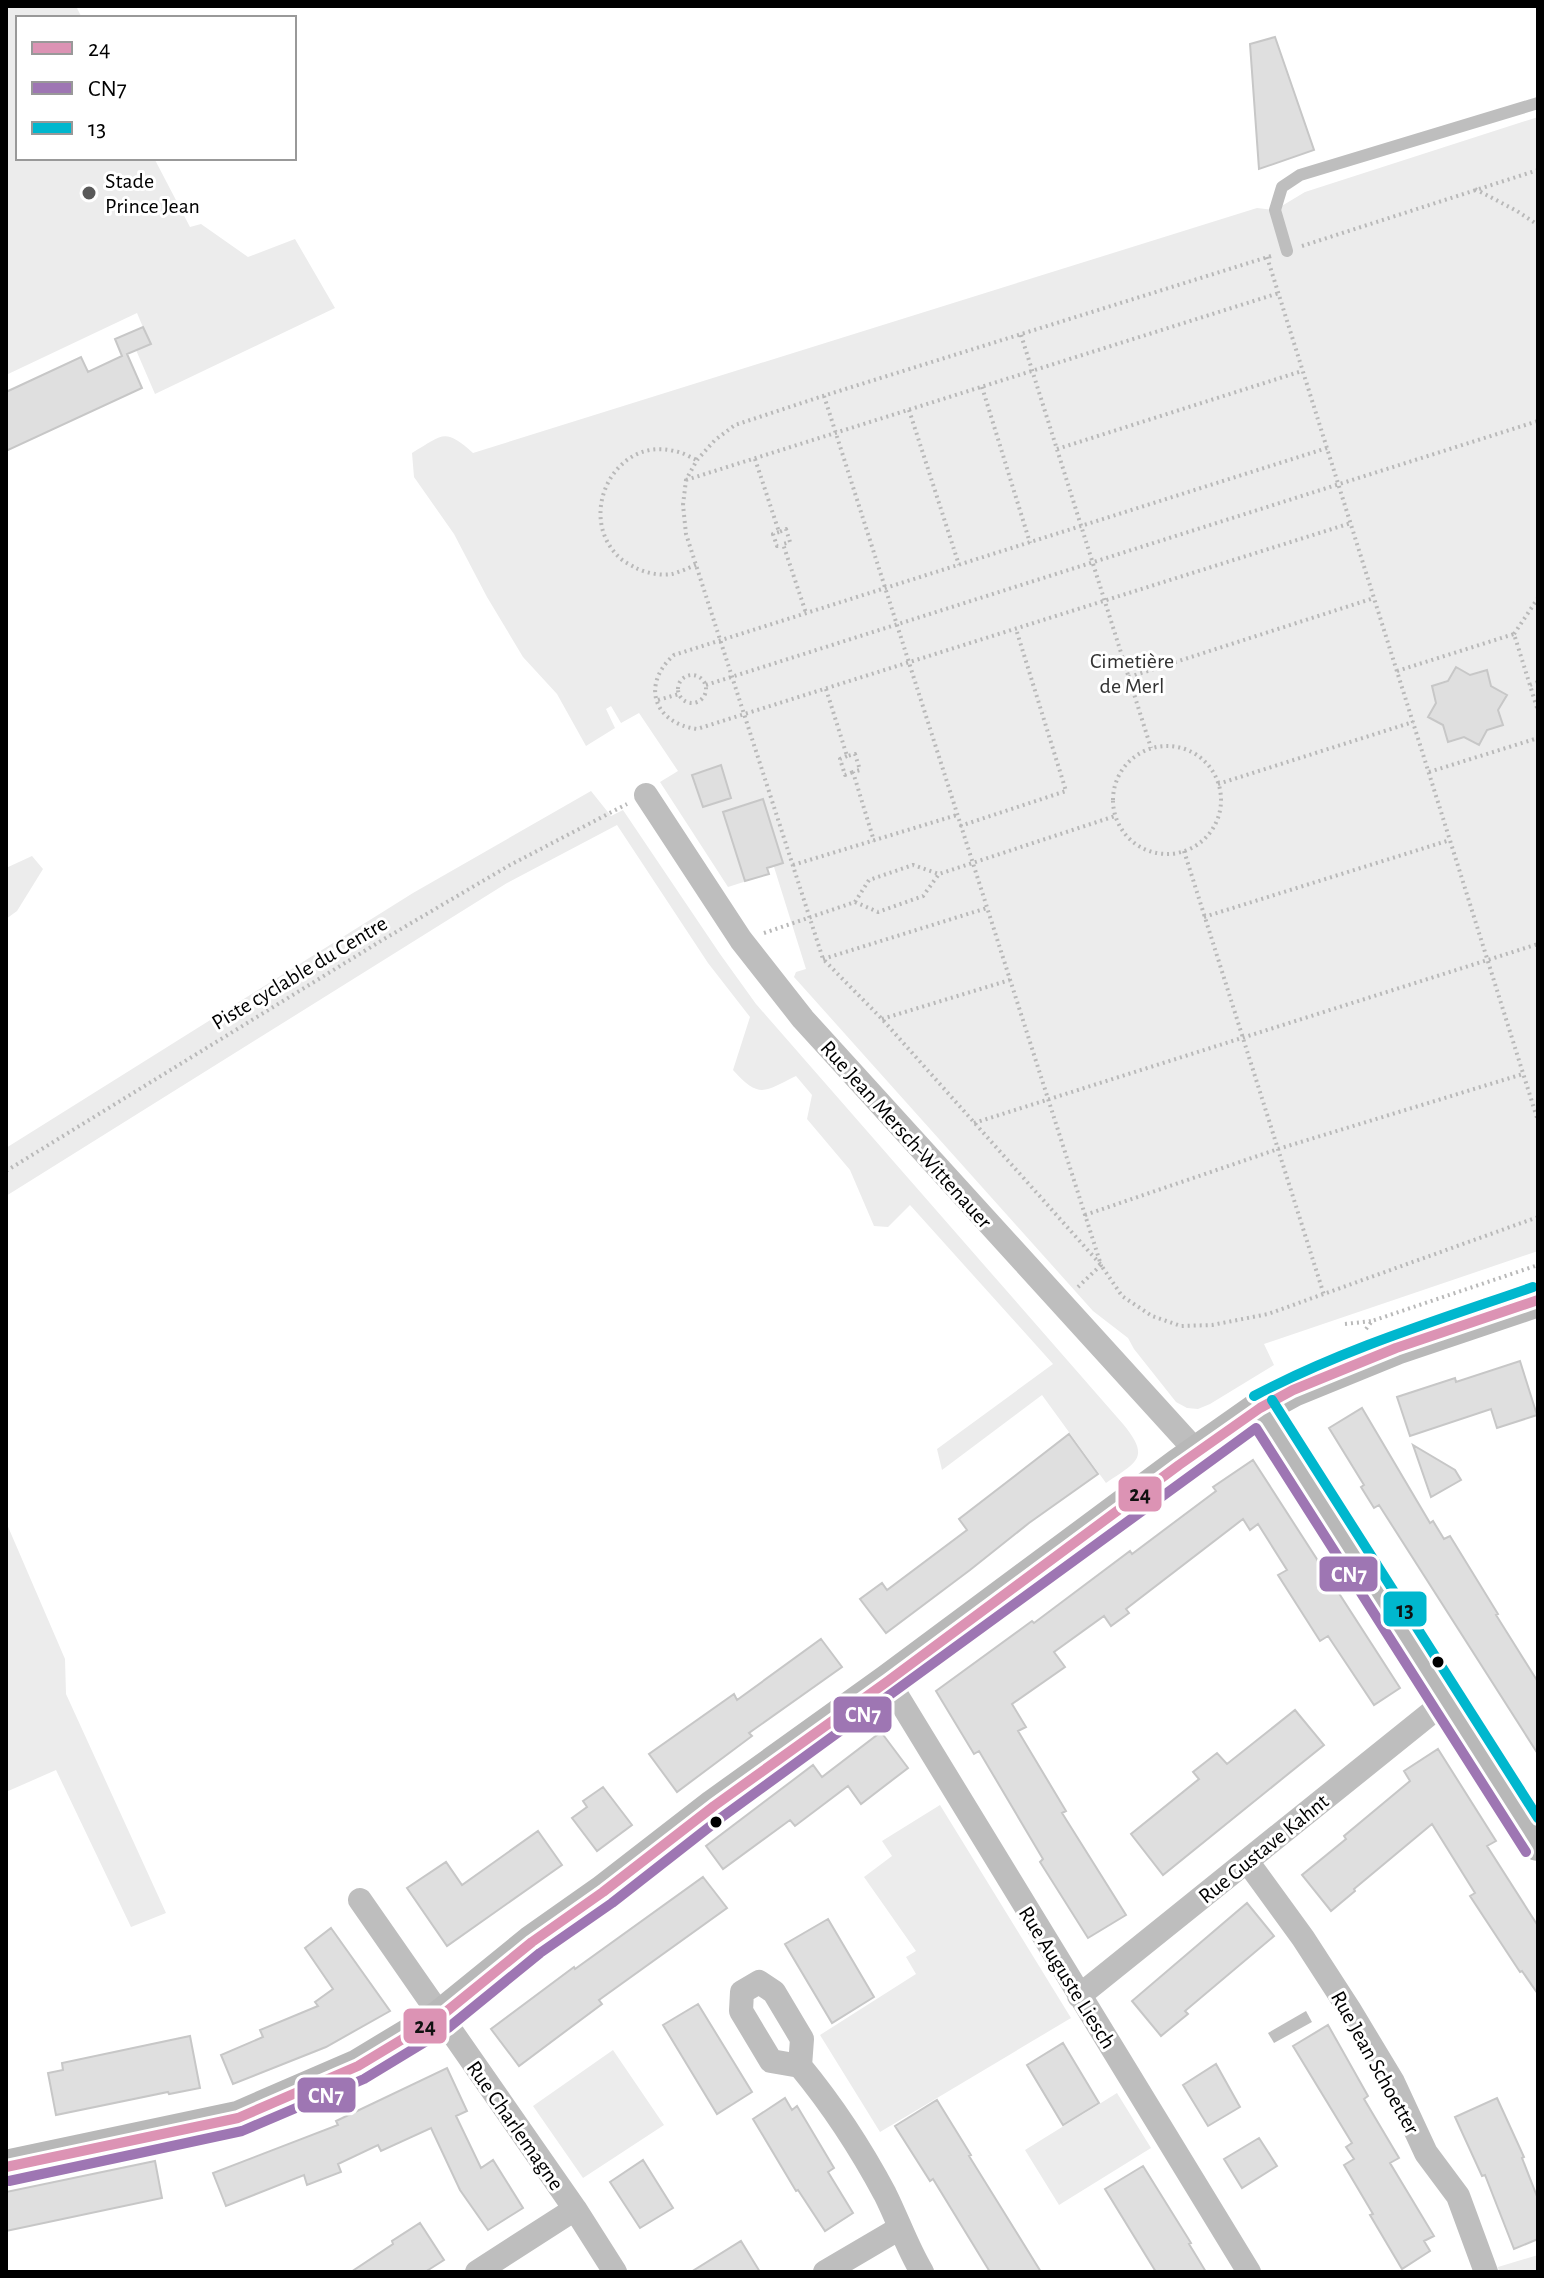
<svg xmlns="http://www.w3.org/2000/svg" width="1544" height="2278" viewBox="0 0 1544 2278" font-family="'Alegreya Sans',sans-serif">
  <style>
    .green { fill: #ececec }
    .water { fill: #bfbfbf }
    .building { fill: #dfdfdf; stroke: #c7c7c7; stroke-width: 2 }
    .lines { fill: none; stroke-linecap: round; stroke-linejoin: round }
    .path { stroke: #b9b9b9; stroke-width: 4; stroke-dasharray: 2 4; stroke-linecap: butt }
    .lane { stroke: #bebebe; stroke-width: 12 }
    .street { stroke: #bebebe; stroke-width: 24 }
    .secondary { stroke: #b8b8b8; stroke-width: 34 }
    .bus-1-casing { stroke: #fff; stroke-width: 16 }
    .bus-2-casing { stroke: #fff; stroke-width: 16 }
    .bus-3-casing { stroke: #fff; stroke-width: 16 }
    .bus-1 { stroke: #dc93b4; stroke-width: 10 }
    .bus-2 { stroke: #9e76b3; stroke-width: 10 }
    .bus-3 { stroke: #00b7ce; stroke-width: 10 }
    .poi-dot { fill: #595959; stroke: #fff; stroke-width: 3 }
    .bus-dot { fill: #000; stroke: #fff; stroke-width: 3 }
    .labels { text-anchor: middle; stroke-width: 6; stroke-linejoin: round; paint-order: stroke }
    .poi-label { font-size: 22px; fill: #000; stroke: #fff; text-anchor: start }
    .park-label { font-size: 22px; fill: #333; stroke: #fff }
    .street-label { font-size: 22px; fill: #000; stroke: #fff }
    .line-badge { stroke: #fff; stroke-width: 3 }
    .badge-label { font-size: 22px; text-anchor: middle; font-weight: bold; fill: #fff }
    .pale-badge-label { font-size: 22px; text-anchor: middle; font-weight: bold; fill: #111 }
  </style>
  <rect width="100%" height="100%" fill="#fff"/>
  <path class="green" d="M6,6H76L82,18H18V158H154L190,227L201,224L248,257L295,239L335,308L155,394L136,350L150,344L137,313L6,375Z
    M1538,117V1251L1264,1344L1274,1365L1210,1404L1198,1409L1187,1408L1176,1402L1134,1349L1128,1338L1093,1311L794,977L796,972L806,969L774,867L767,868L769,874L728,887L660,782L678,771L639,713L621,723L611,706L606,709L615,728L586,746L557,694L523,657L487,597L454,534L414,477L412,453C443,435 444,427 473,453L1257,208L1275,210L1305,192Z
    M591,791L611,816L623,810L720,954L756,1004L1123,1424C1151,1458 1137,1462 1106,1483L1042,1395L942,1470L937,1449L1053,1364L910,1205L888,1227L874,1226L850,1170L807,1119L812,1095L796,1076C765,1091 760,1100 733,1070L750,1017L708,963L617,825L507,883L6,1196V1148L413,893Z
    M32,856L43,869L17,911L6,919V868Z
    M6,1522L65,1659L66,1694L166,1913L131,1927L56,1770L6,1792Z
    M940,1805L1071,2018L880,2132L820,2035L916,1974L906,1957L916,1951L864,1877L892,1856L882,1841Z
    M613,2050L664,2125L583,2178L533,2106Z
    M1117,2093L1151,2148L1059,2205L1025,2150Z
    M1538,2255V2272H1499L1498,2267Z"/>
  <path class="water" d="M1306,2011L1312,2022L1274,2043L1268,2033Z"/>
  <path class="building" d="M1275,37L1314,150L1259,169L1250,44Z
    M143,327L151,344L127,354L142,388L6,451V392L81,357L88,372L122,356L115,339Z
    M1456,667L1470,675L1487,670L1491,686L1507,695L1498,710L1503,725L1487,730L1479,745L1464,737L1448,742L1443,725L1428,717L1436,703L1432,686L1448,681Z
    M721,765L731,798L703,807L692,775Z
    M763,799L783,863L767,868L769,874L745,881L723,812Z
    M1520,1361L1537,1415L1497,1428L1491,1409L1410,1436L1397,1397L1455,1378L1456,1382Z
    M1362,1408L1430,1523L1433,1521L1444,1539L1450,1536L1498,1614L1496,1615L1538,1682V1754L1379,1505L1374,1508L1361,1487L1364,1485L1329,1428Z
    M1069,1434L1098,1474L1029,1523L970,1570L886,1633L860,1599L882,1583L887,1590L967,1530L959,1519Z
    M1413,1445L1455,1470L1461,1480L1431,1497Z
    M1253,1460L1400,1688L1374,1705L1328,1636L1320,1641L1278,1575L1287,1570L1258,1524L1250,1530L1243,1519L1126,1609L1129,1613L1111,1626L1104,1616L1054,1652L1065,1667L1012,1704L1026,1727L1018,1731L1066,1811L1062,1813L1126,1915L1088,1938L1040,1862L1043,1859L979,1751L974,1754L936,1691L1032,1621L1034,1623L1130,1551L1132,1554L1216,1491L1213,1487Z
    M821,1639L842,1667L749,1733L752,1736L677,1792L649,1754L734,1694L737,1700Z
    M1295,1710L1324,1745L1163,1875L1131,1834L1199,1779L1193,1772L1217,1753L1227,1764Z
    M881,1732L908,1768L861,1804L848,1786L795,1826L790,1820L723,1869L706,1846L813,1765L822,1777Z
    M1438,1749L1496,1841L1487,1846L1538,1926V1994L1522,1971L1520,1972L1470,1896L1475,1893L1432,1824L1354,1889L1355,1891L1331,1911L1302,1875L1346,1839L1344,1836L1410,1781L1404,1771Z
    M603,1787L632,1825L597,1851L572,1818L587,1807L583,1801Z
    M538,1831L562,1865L447,1946L407,1888L446,1862L462,1885Z
    M703,1877L727,1908L599,2000L602,2004L519,2066L491,2029L574,1967L575,1969Z
    M1247,1903L1274,1936L1185,2011L1188,2014L1161,2036L1132,2001Z
    M828,1919L874,1997L832,2023L785,1944Z
    M331,1928L390,2011L326,2047L233,2084L221,2055L263,2037L260,2030L318,2006L315,2002L333,1989L305,1948Z
    M698,2004L752,2092L717,2114L663,2025Z
    M1328,2025L1368,2096L1364,2099L1399,2158L1390,2163L1434,2236L1424,2241L1430,2251L1402,2269L1370,2215L1373,2214L1344,2165L1354,2159L1346,2147L1352,2143L1293,2046Z
    M190,2036L200,2088L169,2094L168,2092L56,2115L48,2073L63,2070L62,2063Z
    M1063,2043L1099,2103L1063,2125L1027,2065Z
    M1216,2064L1240,2107L1208,2126L1183,2085Z
    M447,2068L467,2111L456,2116L481,2168L493,2160L523,2208L488,2230L460,2190L431,2128L381,2151L378,2145L338,2164L341,2172L307,2185L304,2175L226,2206L213,2173L338,2125L336,2121Z
    M785,2098L792,2110L797,2106L806,2121L834,2168L828,2172L853,2213L825,2231L798,2190L796,2191L753,2119Z
    M1497,2098L1524,2157L1522,2158L1538,2199V2239L1514,2249L1485,2175L1482,2176L1455,2117Z
    M937,2100L971,2155L969,2156L1041,2272H990L933,2179L930,2181L895,2126Z
    M1259,2138L1277,2166L1242,2188L1224,2159Z
    M643,2160L673,2208L640,2228L610,2182Z
    M155,2161L162,2198L6,2231V2192Z
    M1143,2166L1191,2243L1189,2244L1206,2272H1156L1105,2189Z
    M420,2223L444,2260L425,2272H351L393,2244L392,2241Z
    M741,2241L760,2272H691Z"/>
  <g class="lines">
    <path class="path" d="M1475,189L1517,211L1538,225
      M1302,246L1538,170
      M1271,256L823,396L735,425L715,440L697,460L686,480L683,505L686,534L823,959L882,1019L1101,1265L1122,1296L1152,1316L1181,1326L1212,1325L1268,1314L1538,1217
      M1267,257L1538,1121
      M1021,335L1151,748
      M982,387L1030,543
      M824,396L1101,1265L1078,1287
      M909,410L959,565
      M1327,448L674,655C641,684 653,723 697,729L1351,523
      M1057,449L1302,371
      M755,459L779,532L786,529L790,542L783,544L806,613
      M686,480L1279,293
      M779,532L773,534L777,546L782,545
      M696,565C688,568 680,572 672,574C661,576 646,573 636,568C631,565 624,562 620,558C575,517 614,436 674,451C682,452 690,457 697,460
      M1514,634L1538,598
      M1397,671L1514,634L1538,711
      M678 689a14 14 0 1 1 28 0a14 14 0 1 1-28 0Z
      M1129,677L1374,598
      M706,685L1538,421
      M1530,685L1538,682
      M826,689L847,756L855,754L860,770L853,772L874,841
      M658,700L679,694
      M1113 800a54 54 0 1 1 108 0a54 54 0 1 1-108 0Z
      M847,756L840,759L845,775L853,772
      M1429,772L1538,738
      M1218,784L1413,722
      M960,826L1066,791L1016,629
      M1184,851L1324,1295
      M793,865L957,815
      M855,902L878,912L923,896L939,874
      M1204,917L1450,840
      M764,933L855,902L869,880L913,865L939,874L1115,816
      M823,959L987,908
      M882,1019L1010,980
      M974,1123L1538,944
      M6,1171L384,939L510,865L627,804
      M1085,1215L1278,1149L1523,1074
      M1345,1324L1372,1321
      M1366,1329L1372,1321L1538,1265"/>
    <path class="lane" d="M1287,251L1275,210L1282,187L1300,175L1538,103"/>
    <path class="street" d="M646,795L741,940L803,1019L1197,1452
      M888,1681L1249,2272
      M1247,1861L1303,1938L1349,2009L1393,2082L1426,2153L1458,2196L1486,2272
      M360,1900L575,2209L615,2272
      M1079,1996L1447,1700
      M800,2066L802,2039L774,1992L759,1982L742,1992L741,2011L771,2061L800,2066C833,2106 861,2149 885,2194C898,2220 907,2247 922,2272
      M477,2272L575,2209
      M825,2272L900,2228"/>
    <path class="secondary" d="M1260,1408L1538,1844
      M6,2167L238,2118L358,2066L441,2016L532,1942L603,1892L714,1806L888,1681L1179,1465L1260,1408L1293,1390L1396,1348L1538,1300"/>
    <g class="bus-1-casing">
      <path id="bus-1" d="M6,2167L238,2118L358,2066L441,2016L532,1942L603,1892L714,1806L888,1681L1179,1465L1260,1408L1293,1390L1396,1348L1538,1300"/>
    </g>
    <g class="bus-2-casing">
      <path id="bus-2" d="M9,2181L242,2131L364,2079L448,2028L540,1953L612,1903L722,1817L1256,1428L1526,1852"/>
    </g>
    <g class="bus-3-casing">
      <path id="bus-3" d="M1254,1396C1343,1349 1438,1320 1533,1287
        M1272,1400L1538,1818"/>
    </g>
    <use href="#bus-1" class="bus-1"/>
    <use href="#bus-2" class="bus-2"/>
    <use href="#bus-3" class="bus-3"/>
  </g>
  <circle class="poi-dot" cx="89" cy="193" r="8"/>
  <g class="bus-dot">
    <circle cx="1438" cy="1662" r="7"/>
    <circle cx="716" cy="1822" r="7"/>
  </g>
  <g class="labels">
    <g class="poi-label">
      <text x="105" y="188">Stade<tspan x="105" dy="25">Prince Jean</tspan></text>
    </g>
    <g class="park-label">
      <text x="1132" y="668">Cimetière<tspan x="1132" dy="25">de Merl</tspan></text>
    </g>
    <g class="street-label">
      <text transform="translate(299 972) rotate(-31)" y="8">Piste cyclable du Centre</text>
      <text transform="translate(907 1134) rotate(48)" y="8">Rue Jean Mersch-Wittenauer</text>
      <text transform="translate(1263 1848) rotate(-39)" y="8">Rue Gustave Kahnt</text>
      <text transform="translate(1068 1977) rotate(58)" y="8">Rue Auguste Liesch</text>
      <text transform="translate(1376 2062) rotate(61)" y="8">Rue Jean Schoetter</text>
      <text transform="translate(516 2125) rotate(55)" y="8">Rue Charlemagne</text>
    </g>
  </g>
  <g class="line-badge">
    <rect x="1117" y="1475" width="46" height="38" rx="8" fill="#dc93b4"/>
    <rect x="1318" y="1555" width="61" height="38" rx="8" fill="#9e76b3"/>
    <rect x="1382" y="1590" width="46" height="38" rx="8" fill="#00b7ce"/>
    <rect x="832" y="1695" width="61" height="39" rx="8" fill="#9e76b3"/>
    <rect x="402" y="2007" width="46" height="38" rx="8" fill="#dc93b4"/>
    <rect x="296" y="2076" width="61" height="38" rx="8" fill="#9e76b3"/>
  </g>
  <g class="badge-label">
    <text x="1349" y="1582">CN7</text>
    <text x="863" y="1722">CN7</text>
    <text x="326" y="2103">CN7</text>
  </g>
  <g class="pale-badge-label">
    <text x="1140" y="1501">24</text>
    <text x="1405" y="1617">13</text>
    <text x="425" y="2033">24</text>
  </g>
  <rect width="1544" height="2278" fill="none" stroke="#000000" stroke-width="16"/>
  <rect x="16" y="16" width="280" height="144" fill="#ffffff" stroke="#999999" stroke-width="2"/>
  <rect x="32" y="42" width="40" height="12" fill="#dc93b4" stroke="#999999" stroke-width="2"/>
  <text x="88" y="56" font-size="24" fill="#000000">24</text>
  <rect x="32" y="82" width="40" height="12" fill="#9e76b3" stroke="#999999" stroke-width="2"/>
  <text x="88" y="96" font-size="24" fill="#000000">CN7</text>
  <rect x="32" y="122" width="40" height="12" fill="#00b7ce" stroke="#999999" stroke-width="2"/>
  <text x="88" y="136" font-size="24" fill="#000000">13</text>
</svg>
